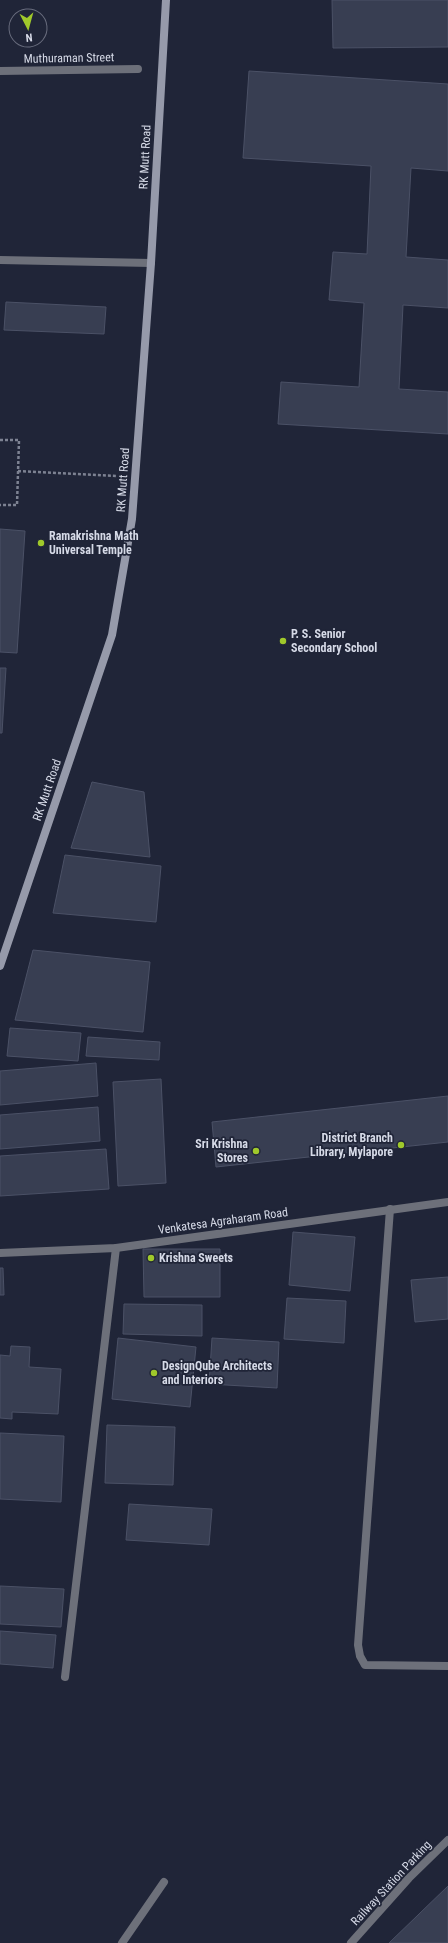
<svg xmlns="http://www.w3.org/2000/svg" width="448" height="1943" viewBox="0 0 448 1943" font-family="'Roboto Condensed',sans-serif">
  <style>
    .building { fill: #383e52; stroke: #4b5166 }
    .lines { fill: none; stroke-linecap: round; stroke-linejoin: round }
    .path { stroke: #7d8292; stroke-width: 2.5; stroke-dasharray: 3 2; stroke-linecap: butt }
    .service { stroke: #6d707a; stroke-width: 8 }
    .minor { stroke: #6d707a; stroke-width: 8 }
    .tertiary { stroke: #6d707a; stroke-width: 8 }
    .secondary { stroke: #969aaa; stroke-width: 8 }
    .poi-dot { fill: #a0c92b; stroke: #202538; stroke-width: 1.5 }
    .labels { text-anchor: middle; stroke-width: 3.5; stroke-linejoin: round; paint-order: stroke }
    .street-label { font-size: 12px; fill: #d6dae7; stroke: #202538 }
    .poi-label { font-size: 12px; font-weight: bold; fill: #d6dae7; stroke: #202538; text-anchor: start }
  </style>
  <rect width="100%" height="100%" fill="#202538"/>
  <path class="building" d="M332,0H448V47L333,48Z
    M249,71L448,84V171L411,168L406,257L448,260V308L403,305L399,389L448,392V434L278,424L281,382L359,387L364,303L329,300L333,252L367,254L371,166L243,158Z
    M6,302L106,307L104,334L4,330Z
    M0,529L25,531L17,653L0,652Z
    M0,668H6L2,733H0Z
    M92,782L144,792L150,857L71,848Z
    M65,855L161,866L156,922L53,913Z
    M33,950L150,962L143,1032L15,1020Z
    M10,1028L81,1033L78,1061L7,1056Z
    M88,1037L160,1042L159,1060L86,1056Z
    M96,1063L98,1096L0,1105V1071Z
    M161,1079L166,1183L118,1186L113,1082Z
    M448,1096V1142L216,1167L212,1122Z
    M98,1107L100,1141L0,1149V1115Z
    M106,1149L109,1189L0,1196V1156Z
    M293,1232L355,1237L350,1291L289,1285Z
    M143,1249H220V1297H144Z
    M0,1268H3L4,1295H0Z
    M448,1277V1319L415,1322L411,1280Z
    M287,1298L346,1301L344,1343L284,1339Z
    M124,1304L202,1305V1336L123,1334Z
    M118,1338L196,1347L190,1407L112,1399Z
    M212,1338L279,1342L277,1388L209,1384Z
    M11,1346L30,1347L29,1367L61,1369L58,1414L12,1412V1419L0,1418V1355L10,1356Z
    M107,1425L175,1427L173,1485L105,1483Z
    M0,1433L64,1436L61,1502L0,1499Z
    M129,1504L212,1509L209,1545L126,1540Z
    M0,1586L64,1589L61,1627L0,1624Z
    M0,1631L56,1635L53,1668L0,1664Z
    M448,1886V1943H389Z"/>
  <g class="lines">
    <path class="path" d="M0,440H19L17,505H0
      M18,471L117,476"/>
    <path class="service" d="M0,260L151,263
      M351,1943L409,1878L448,1840"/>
    <path class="minor" d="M0,71L138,69
      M390,1209L358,1645L360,1656L365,1665L448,1666
      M65,1677L116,1248
      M122,1943L164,1882"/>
    <path class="tertiary" d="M0,1253L116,1248L448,1202"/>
    <path class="secondary" d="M0,966L112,635L132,519L151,263L166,0"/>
  </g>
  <g class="poi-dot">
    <circle cx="41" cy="543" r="4"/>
    <circle cx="283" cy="641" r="4"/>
    <circle cx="401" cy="1145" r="4"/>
    <circle cx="256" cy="1151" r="4"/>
    <circle cx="151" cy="1258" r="4"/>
    <circle cx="154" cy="1373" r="4"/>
  </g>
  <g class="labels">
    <g class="street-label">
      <text transform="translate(69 58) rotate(-1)" y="4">Muthuraman Street</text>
      <text transform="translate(145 157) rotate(-87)" y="4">RK Mutt Road</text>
      <text transform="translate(123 480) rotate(-86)" y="4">RK Mutt Road</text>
      <text transform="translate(47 790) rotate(-71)" y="4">RK Mutt Road</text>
      <text transform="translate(223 1221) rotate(-8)" y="4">Venkatesa Agraharam Road</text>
      <text transform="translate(391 1883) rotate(-47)" y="4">Railway Station Parking</text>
    </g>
    <g class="poi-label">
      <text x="49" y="540">Ramakrishna Math<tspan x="49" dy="14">Universal Temple</tspan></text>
      <text x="291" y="638">P. S. Senior<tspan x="291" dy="14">Secondary School</tspan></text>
      <text x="393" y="1142" text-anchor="end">District Branch<tspan x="393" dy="14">Library, Mylapore</tspan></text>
      <text x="248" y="1148" text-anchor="end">Sri Krishna<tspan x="248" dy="14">Stores</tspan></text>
      <text x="159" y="1262">Krishna Sweets</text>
      <text x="162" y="1370">DesignQube Architects<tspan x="162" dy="14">and Interiors</tspan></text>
    </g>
  </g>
  <g transform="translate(28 28) rotate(174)"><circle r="19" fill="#202538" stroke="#696d7e"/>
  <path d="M0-3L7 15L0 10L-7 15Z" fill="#a0c92b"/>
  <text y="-6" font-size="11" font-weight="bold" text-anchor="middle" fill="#d6dae7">N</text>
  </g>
</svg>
